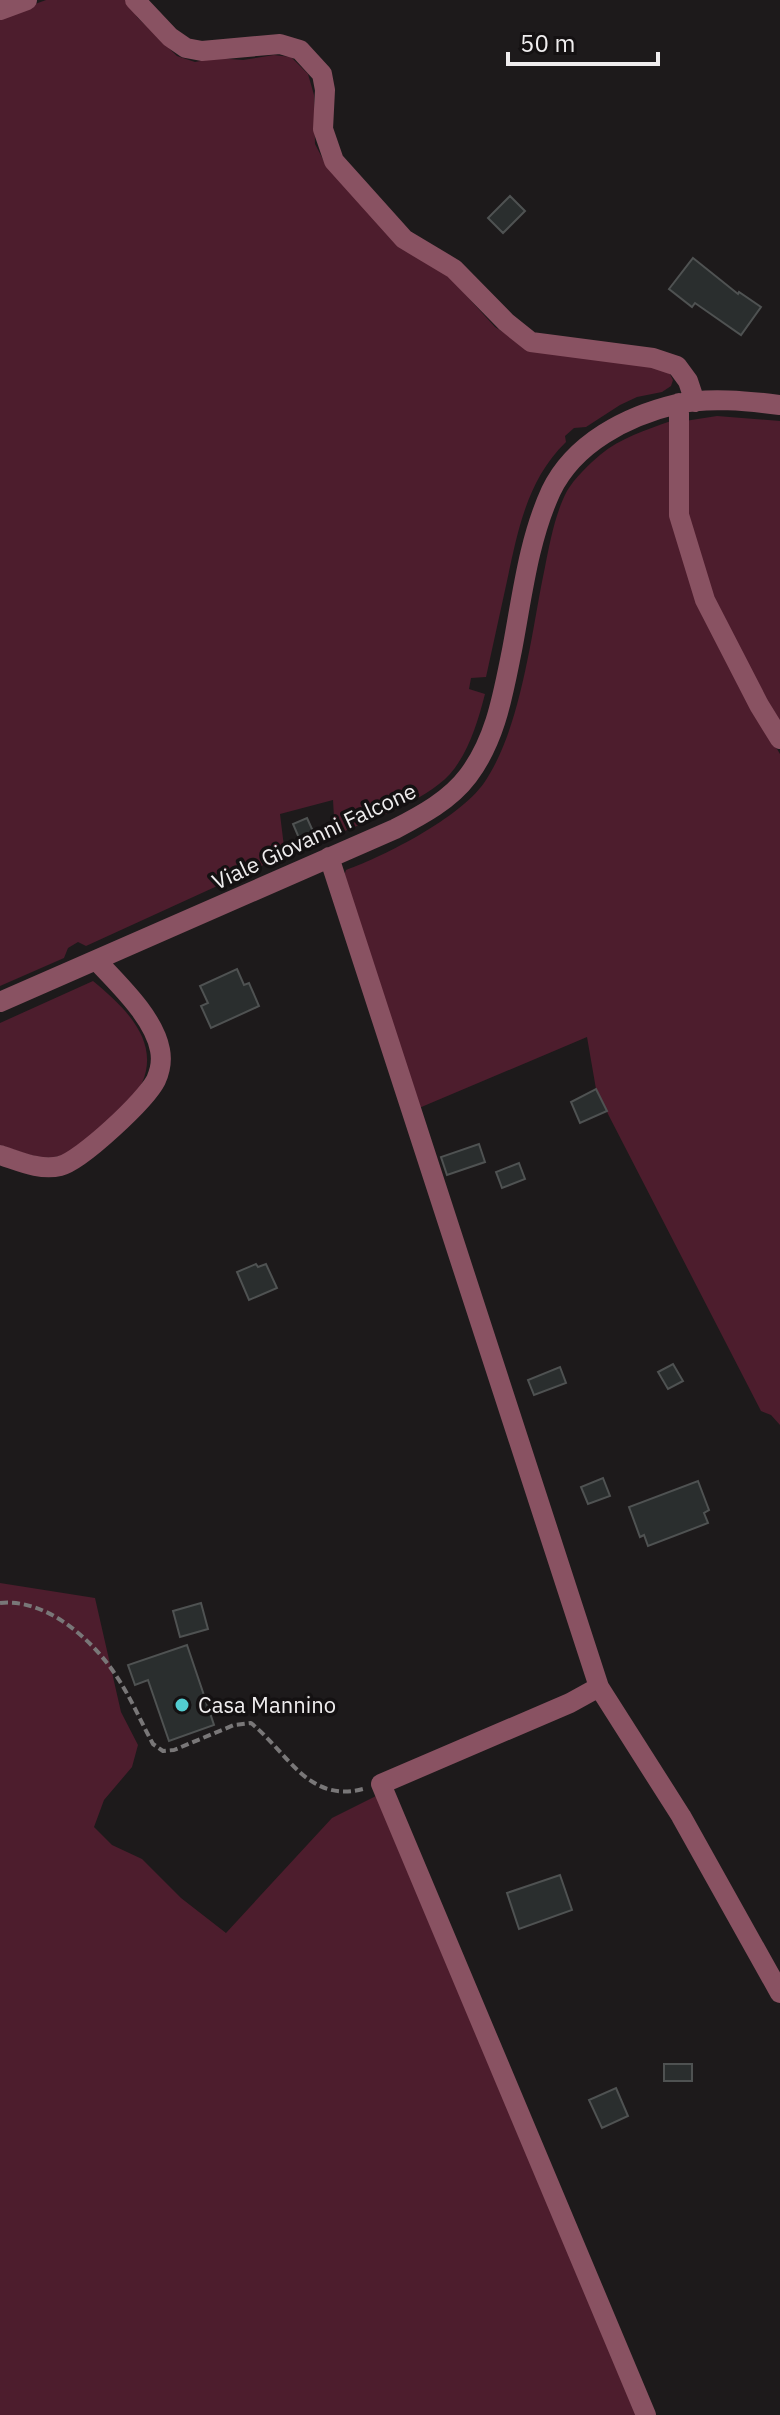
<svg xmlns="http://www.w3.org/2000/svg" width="780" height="2415" viewBox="0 0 780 2415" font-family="'IBM Plex Sans',sans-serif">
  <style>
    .green { fill: #4d1d2d }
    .building { fill: #2a2e2e; stroke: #4f5252; stroke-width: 2 }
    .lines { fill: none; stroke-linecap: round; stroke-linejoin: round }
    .path { stroke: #797778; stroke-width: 4; stroke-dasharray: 8 4; stroke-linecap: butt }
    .minor { stroke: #895262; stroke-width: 20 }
    .poi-dot { fill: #52ccd0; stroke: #141112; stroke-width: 3 }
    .labels { text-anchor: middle; stroke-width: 7; stroke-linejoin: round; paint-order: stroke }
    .street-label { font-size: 22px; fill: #efedee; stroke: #141112 }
    .poi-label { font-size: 22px; fill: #efedee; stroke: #141112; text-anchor: start }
  </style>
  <rect width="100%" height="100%" fill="#1d1a1b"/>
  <path class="green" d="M46,0H127L137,17L177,56L195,62L216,58L243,60L274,55L291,57L308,74L314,95L315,144L327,167L442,269L495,327L527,347L652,365L670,374L673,380L671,386L662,392L637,397L620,405L586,427L574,428L565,436L566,442C527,480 518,530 507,581C500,613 493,645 486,677L471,678L469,689L485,694C478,721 469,752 450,774C424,802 370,820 335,835L333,800L280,814L285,855L86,946L78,942L68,948L64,958L0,986V17Z
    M717,416L780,421V729L710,599L687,517L685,421Z
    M671,421L674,519L753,708L780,754V1425L771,1415L761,1411L609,1116L596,1089L587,1037L419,1108L343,879L346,870C387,855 459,818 484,783C522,727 531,633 545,567C550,542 555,514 567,491C574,479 589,464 600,455C620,438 646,430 671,421Z
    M93,981C123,1006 161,1040 142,1083C132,1103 89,1136 71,1152C46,1164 25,1153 0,1145V1023Z
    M0,1583L95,1598L121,1712L138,1745L132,1767L104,1800L94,1827L112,1845L142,1859L181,1898L226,1933L332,1818L378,1795L639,2415H0Z"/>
  <path class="building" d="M510,196L525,211L503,233L488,218Z
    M693,258L738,294L739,292L761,307L741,335L695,303L692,307L669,289Z
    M307,818L316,838L302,845L293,824Z
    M237,969L244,985L249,983L259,1006L211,1028L201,1006L208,1003L200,986Z
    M596,1089L607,1111L580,1123L571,1102Z
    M479,1144L485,1162L447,1175L441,1157Z
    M519,1163L525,1179L502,1188L496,1172Z
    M256,1264L258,1267L266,1264L277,1288L249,1300L237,1272Z
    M673,1364L683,1381L668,1389L658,1372Z
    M560,1367L566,1383L534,1395L528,1380Z
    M603,1478L610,1496L588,1504L581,1487Z
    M698,1481L709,1510L704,1513L708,1523L648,1546L644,1535L640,1537L629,1507Z
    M201,1603L208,1629L180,1637L173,1611Z
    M187,1645L214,1725L169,1741L148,1680L135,1685L128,1665Z
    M560,1875L572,1910L519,1929L507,1893Z
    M664,2064H692V2081H664Z
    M616,2088L628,2116L602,2128L589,2100Z"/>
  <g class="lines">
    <path class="path" d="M0,1603C47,1598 94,1641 117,1677C131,1698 141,1722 153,1744L163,1751L174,1750L234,1725L251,1723C289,1754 308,1803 363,1789"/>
    <path class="minor" d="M135,0L170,37L186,48L202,51L280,44L300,50L322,74L325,90L323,129L334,161L404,239L454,269L506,322L531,342L653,358L677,366L688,381L695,402
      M0,10L27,0
      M679,403V515L705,600L759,705L780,739
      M329,857L599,1687L681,1816L780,1993
      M0,1002L395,829C422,815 450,800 468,776C496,739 503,694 512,650C522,598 528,541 551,491C574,443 627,416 677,404C708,397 748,401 780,405
      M0,1155C19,1161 40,1171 60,1166C81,1161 146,1100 156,1080C160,1071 162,1060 160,1050C154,1017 118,984 96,960
      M599,1687L570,1703L381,1784L646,2415"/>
  </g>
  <circle class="poi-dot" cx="182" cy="1705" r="8"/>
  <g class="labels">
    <g class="street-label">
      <text transform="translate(314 836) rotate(-25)" y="8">Viale Giovanni Falcone</text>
    </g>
    <g class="poi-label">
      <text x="198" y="1713">Casa Mannino</text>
    </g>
  </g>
  <path d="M508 52v12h150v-12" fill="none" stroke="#efedee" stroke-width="4"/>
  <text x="520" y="52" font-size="24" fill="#efedee" stroke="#141112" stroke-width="6" paint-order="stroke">50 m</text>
</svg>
